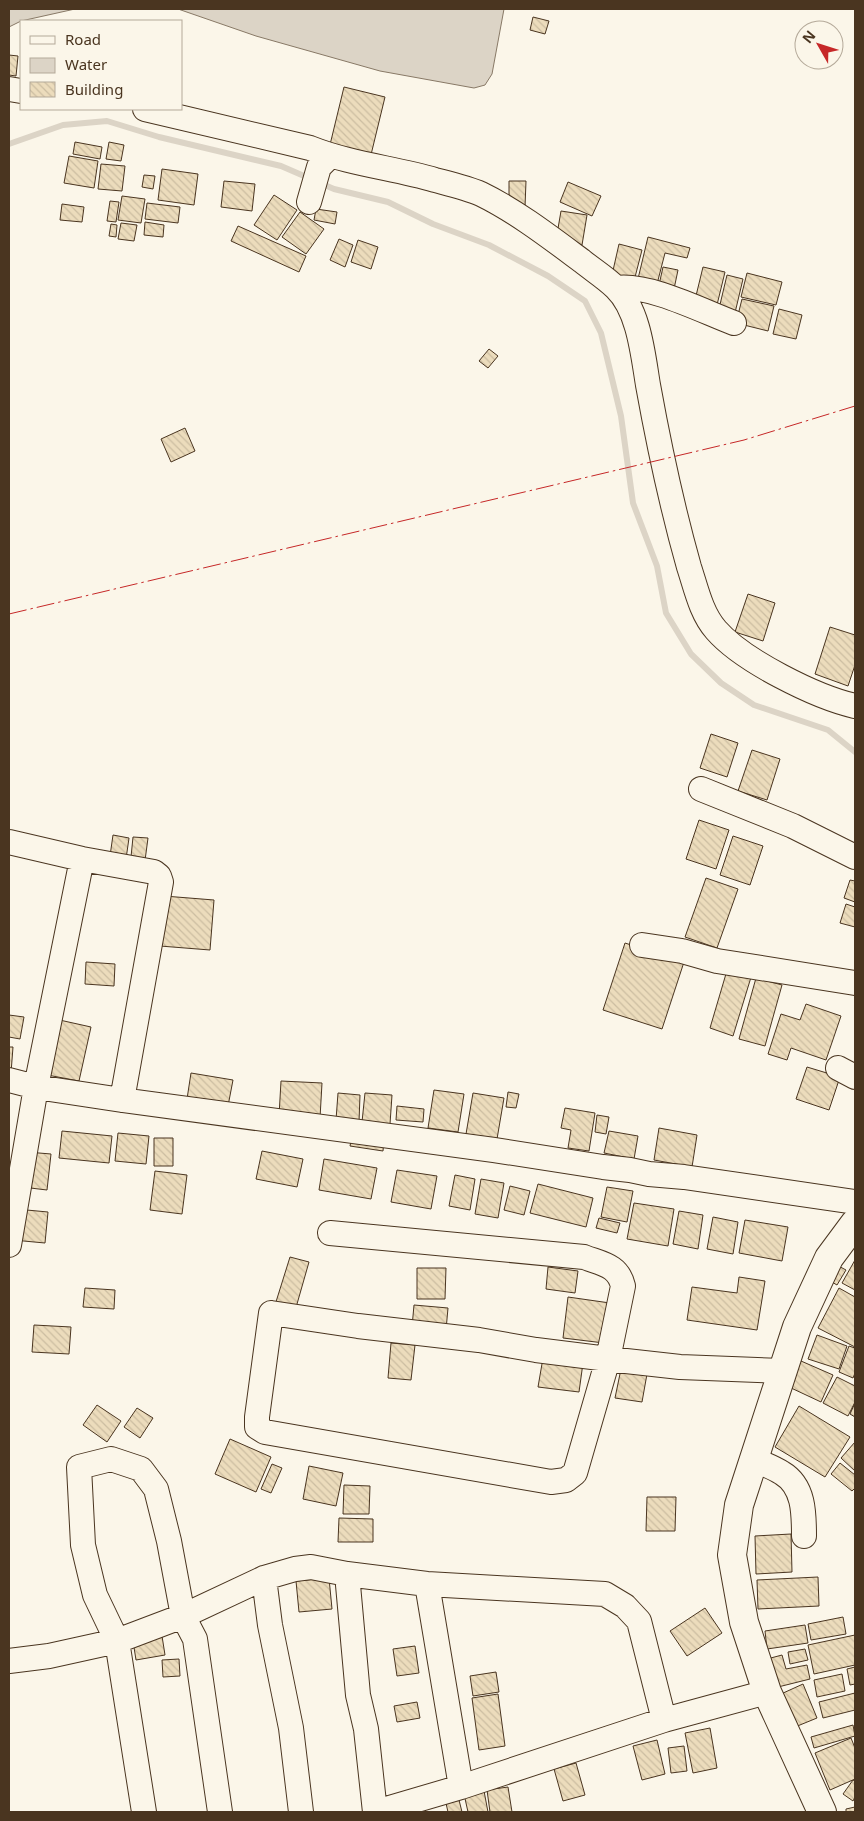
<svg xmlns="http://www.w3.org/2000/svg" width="864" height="1821" viewBox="0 0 864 1821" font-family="'Noto Sans',sans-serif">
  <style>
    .water { fill: #dcd4c6; stroke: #887966 }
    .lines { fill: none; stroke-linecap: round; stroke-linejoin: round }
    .stream { stroke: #dcd4c6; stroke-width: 6 }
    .building { fill: url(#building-back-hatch); stroke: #4a3520 }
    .minor-casing { stroke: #4a3520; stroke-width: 26 }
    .major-casing { stroke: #4a3520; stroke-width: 30 }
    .minor { stroke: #fbf6e9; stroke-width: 24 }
    .major { stroke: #fbf6e9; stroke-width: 28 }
    .power { stroke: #c62828; stroke-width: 1; stroke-dasharray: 18 4 2.5 4; stroke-linecap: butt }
  </style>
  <defs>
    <pattern id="building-back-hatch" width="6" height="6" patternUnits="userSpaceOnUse" patternTransform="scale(1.25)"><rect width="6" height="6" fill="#ecdcbc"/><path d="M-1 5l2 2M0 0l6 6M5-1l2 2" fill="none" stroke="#ccbda1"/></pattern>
  </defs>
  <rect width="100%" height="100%" fill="#fbf6e9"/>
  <path class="water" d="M9,9H75L21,21L9,27Z
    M178,9H504L492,74L485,85L474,88L380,71L256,36Z"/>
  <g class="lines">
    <path class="stream" d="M9,144L63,125L107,121L159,137L281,166L311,179
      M320,183L334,189L388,202L433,224L489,245L548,276L585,301L601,333L621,416L633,503L657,566L666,613L691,654L721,683L754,705L828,730L855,752"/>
  </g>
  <path class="building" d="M533,17L549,21L545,34L530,30Z
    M9,55L18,56L16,76L9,75Z
    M344,87L385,97L369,163L328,153Z
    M75,142L102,147L100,159L73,154Z
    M109,142L124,145L121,161L106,159Z
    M69,156L98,161L94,188L64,183Z
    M101,164L125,166L122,191L98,189Z
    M162,169L198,174L194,205L158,200Z
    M144,175L155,176L153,189L142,187Z
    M224,181L255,184L252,211L221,207Z
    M509,181H526L525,207L509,206Z
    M568,182L601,196L592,216L560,202Z
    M274,195L297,210L277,240L254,225Z
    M122,196L145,199L141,223L118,220Z
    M110,201L119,202L116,222L107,221Z
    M147,203L180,207L178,223L145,219Z
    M62,204L84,207L82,222L60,220Z
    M316,209L337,212L335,224L314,220Z
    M561,211L587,215L582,245L556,240Z
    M300,212L324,229L306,254L282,237Z
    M145,222L164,225L163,237L144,235Z
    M121,223L137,225L134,241L118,239Z
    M111,224L117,225L116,237L109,236Z
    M238,226L306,256L299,272L231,241Z
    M648,237L690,248L687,258L665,253L656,288L637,283Z
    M339,239L353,245L345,267L330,260Z
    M358,240L378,247L371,269L351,262Z
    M619,244L642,250L634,281L612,275Z
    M663,267L678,270L674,289L659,285Z
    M703,267L725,272L716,309L694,304Z
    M747,273L782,282L776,305L741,297Z
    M727,275L743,279L734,317L718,313Z
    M742,299L774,306L768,331L736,323Z
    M779,309L802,315L796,339L773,334Z
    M489,349L498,356L488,368L479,361Z
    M185,428L195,451L171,462L161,439Z
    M748,594L775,603L763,641L735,632Z
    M830,627L855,635V665L848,686L815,674Z
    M711,734L738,743L727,777L700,768Z
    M752,750L780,759L767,800L738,791Z
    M699,820L729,830L716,869L686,859Z
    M113,835L129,838L125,866L109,863Z
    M733,836L763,846L750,885L720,875Z
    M133,837L148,838L144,868L130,867Z
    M706,878L738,889L717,948L685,937Z
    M850,880L855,881V902L844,898Z
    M164,896L214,900L210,950L160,946Z
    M846,904L855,907V927L840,923Z
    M625,943L684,962L662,1029L603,1010Z
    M86,962L115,964L114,986L85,984Z
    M728,967L752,974L733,1036L710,1028Z
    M756,978L782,985L765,1046L739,1039Z
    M806,1004L841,1016L826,1060L791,1048L787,1060L768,1054L781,1014L800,1020Z
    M9,1015L24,1017L20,1039L9,1037Z
    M55,1019L91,1027L79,1081L42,1074Z
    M9,1047H13L11,1073H9Z
    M807,1067L840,1077L829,1110L796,1099Z
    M191,1073L233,1080L228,1106L187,1099Z
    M281,1081L322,1083L320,1118L279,1116Z
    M434,1090L464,1094L458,1132L428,1128Z
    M508,1092L519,1094L516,1108L506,1107Z
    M338,1093L360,1095L359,1122L336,1120Z
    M365,1093L392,1095L390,1124L362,1122Z
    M473,1093L504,1098L497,1139L466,1134Z
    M397,1106L424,1109L423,1122L396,1120Z
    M565,1108L595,1113L589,1151L568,1148L571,1130L561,1128Z
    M597,1115L609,1117L606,1134L595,1132Z
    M659,1128L697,1135L692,1167L654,1160Z
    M62,1131L112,1136L109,1163L59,1158Z
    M609,1131L638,1136L634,1159L604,1153Z
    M118,1133L149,1136L146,1164L115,1161Z
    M352,1136L384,1140L383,1151L350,1146Z
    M154,1138H173V1166H154Z
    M262,1151L303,1159L297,1187L256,1179Z
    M27,1152L51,1154L47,1190L22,1187Z
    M324,1159L377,1168L371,1199L319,1190Z
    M397,1170L437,1176L431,1209L391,1202Z
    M155,1171L187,1175L182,1214L150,1210Z
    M455,1175L475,1179L470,1210L449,1206Z
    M481,1179L504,1183L498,1218L475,1214Z
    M538,1184L593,1198L586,1227L530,1213Z
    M510,1186L530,1191L524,1215L504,1210Z
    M607,1187L633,1191L627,1222L601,1217Z
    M634,1203L674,1209L668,1246L627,1239Z
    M16,1209L48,1212L45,1243L13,1240Z
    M679,1211L703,1215L698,1249L673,1244Z
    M713,1217L738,1222L733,1254L707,1249Z
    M599,1218L620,1223L617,1233L596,1228Z
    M745,1220L788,1227L782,1261L739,1253Z
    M290,1257L309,1262L295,1311L275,1305Z
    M855,1260V1290L842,1283Z
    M833,1263L846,1270L837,1285L825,1278Z
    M548,1267L578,1271L575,1293L546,1289Z
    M417,1268H446L445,1299H417Z
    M739,1277L765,1281L757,1330L687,1320L692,1287L737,1293Z
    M85,1288L115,1290L114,1309L83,1307Z
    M839,1288L855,1297V1347L818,1328Z
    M568,1297L610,1303L604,1343L563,1338Z
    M414,1305L448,1308L446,1330L412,1327Z
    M34,1325L71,1327L69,1354L32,1352Z
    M817,1335L847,1346L839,1369L808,1359Z
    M391,1343L415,1345L411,1380L388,1378Z
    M849,1346L855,1348V1373L853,1378L839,1372Z
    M543,1358L583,1363L579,1392L538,1387Z
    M801,1361L833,1375L821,1402L789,1387Z
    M621,1369L647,1374L642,1402L615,1398Z
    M837,1377L855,1386V1402L848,1416L823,1403Z
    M855,1403V1417L850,1414Z
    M97,1405L121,1421L107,1442L83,1425Z
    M799,1406L850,1437L825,1477L775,1447Z
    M137,1408L153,1418L140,1438L124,1427Z
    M230,1439L271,1457L256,1492L215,1474Z
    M855,1442V1471L841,1458Z
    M840,1463L855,1475V1488L852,1491L831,1474Z
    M272,1464L282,1468L271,1493L261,1489Z
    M309,1466L343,1473L336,1506L303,1499Z
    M344,1485L370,1486L369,1514H343Z
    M647,1497H676L675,1531H646Z
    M339,1518L373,1519V1542H338Z
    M791,1534L792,1572L756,1574L755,1536Z
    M818,1577L819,1606L758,1609L757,1580Z
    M329,1578L332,1609L299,1612L296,1581Z
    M705,1608L722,1633L687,1656L670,1631Z
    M843,1617L846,1634L811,1640L808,1624Z
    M805,1625L808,1643L767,1649L765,1631Z
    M855,1635V1665L814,1674L808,1645Z
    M162,1636L165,1655L136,1660L133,1641Z
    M415,1646L419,1673L397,1676L393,1649Z
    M805,1649L808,1660L790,1664L788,1652Z
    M782,1655L786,1669L807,1665L810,1679L774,1688L767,1659Z
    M179,1659L180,1676L163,1677L162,1660Z
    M855,1667V1684L850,1685L847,1669Z
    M496,1672L499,1692L473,1696L470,1676Z
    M842,1674L845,1691L817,1697L814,1680Z
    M803,1684L817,1718L795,1727L781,1694Z
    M855,1693V1710L823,1718L819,1702Z
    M498,1694L505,1746L479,1750L472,1698Z
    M417,1702L420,1718L397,1722L394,1706Z
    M853,1725L855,1736L814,1748L811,1737Z
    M710,1728L717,1768L693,1773L685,1733Z
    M851,1738L855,1748V1779L830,1790L815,1753Z
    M657,1740L665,1774L642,1780L633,1746Z
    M684,1746L687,1771L671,1773L668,1748Z
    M576,1763L585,1795L563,1801L554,1769Z
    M853,1780L855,1781V1797L853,1801L843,1794Z
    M508,1787L512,1812H490L487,1790Z
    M484,1791L488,1812H468L464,1794Z
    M458,1796L462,1812H448L445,1799Z
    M855,1807V1812H846V1809Z"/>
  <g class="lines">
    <g class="minor-casing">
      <path id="minor" d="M9,89L21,91
        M145,109L310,148C350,164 394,168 435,180C450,184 467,188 481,194C516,211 551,238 582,261C593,270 606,278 616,288C639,310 643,355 648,385C659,446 672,507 689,567C696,588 701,613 716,630C743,661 816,697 855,706
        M309,202L319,167L330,156
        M617,288C650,284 702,311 734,323
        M701,789L793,826L855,857
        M9,842L82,859L154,872L159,876L161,882L122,1100
        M642,945L682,951L717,961L855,983
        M838,1068L855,1077
        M9,1080L36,1087L122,1100L494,1150L603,1167L630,1170L649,1174L684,1177L855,1202
        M330,1233L584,1257C602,1264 618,1265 623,1286L608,1359L575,1473L566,1480L551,1482L265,1432L257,1427V1417L271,1313L358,1326L479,1340L536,1350L608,1359L680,1367L782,1371
        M9,1245L36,1087L82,859
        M753,1459C763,1464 773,1467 782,1473C804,1486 804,1513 804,1536
        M347,1574L358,1695L366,1729L375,1812
        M264,1578L270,1625L291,1728L301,1812
        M427,1584L461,1787
        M9,1661L49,1656L117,1641L183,1616L264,1578L295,1569L311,1567L347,1574L427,1584L605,1594L625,1606L639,1621L664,1720
        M144,1812L117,1641L95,1595L83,1545L79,1467L111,1459L141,1469L156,1489L169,1541L183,1616L195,1639L220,1812
        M376,1812L461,1787L664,1720L767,1692"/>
    </g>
    <g class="major-casing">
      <path id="major" d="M822,1812L767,1692L744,1622L732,1555L739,1505L797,1327L829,1258L855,1223"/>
    </g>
    <use href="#minor" class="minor"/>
    <use href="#major" class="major"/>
    <path class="power" d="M9,614L744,440L855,406"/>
  </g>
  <rect width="864" height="1821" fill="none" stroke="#4a3520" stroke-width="20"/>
  <rect x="20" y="20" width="162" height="90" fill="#fbf6e9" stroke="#b4a999"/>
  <rect x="30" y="36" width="25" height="8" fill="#fbf6e9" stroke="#b4a999"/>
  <text x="65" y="45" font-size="15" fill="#4a3520">Road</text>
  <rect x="30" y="58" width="25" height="15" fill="#dcd4c6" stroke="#b4a999"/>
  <text x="65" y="70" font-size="15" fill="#4a3520">Water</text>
  <rect x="30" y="82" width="25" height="15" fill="url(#building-back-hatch)" stroke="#b4a999"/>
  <text x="65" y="95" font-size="15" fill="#4a3520">Building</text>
  <g transform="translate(819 45) rotate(309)"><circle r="24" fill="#fbf6e9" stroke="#b4a999"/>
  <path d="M0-4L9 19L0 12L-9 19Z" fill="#c62828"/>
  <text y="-8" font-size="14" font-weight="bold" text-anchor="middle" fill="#4a3520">N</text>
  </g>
</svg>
